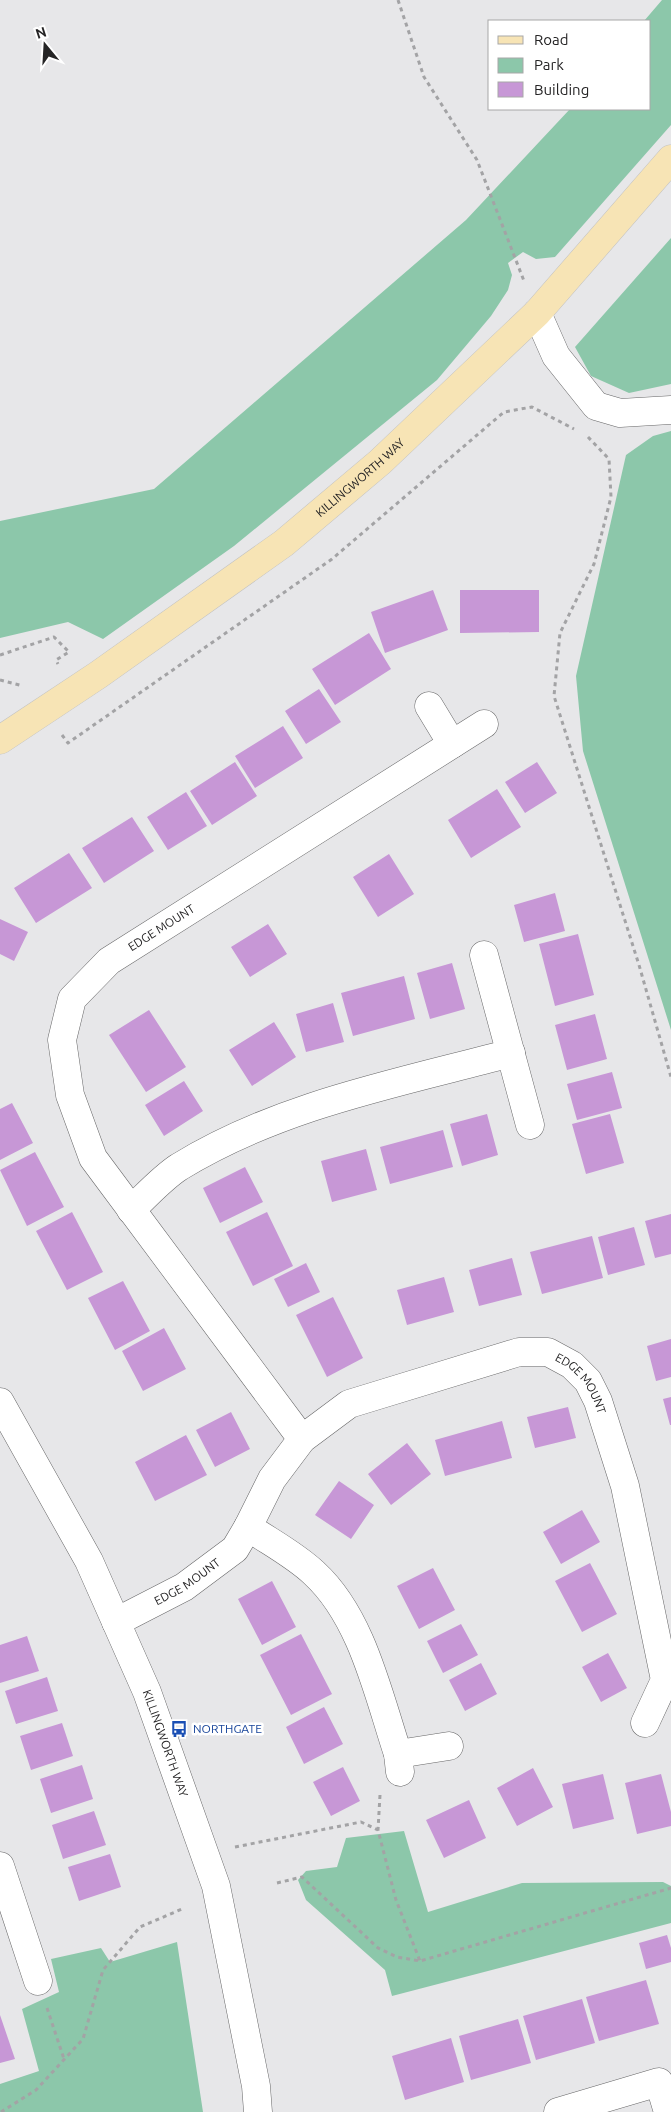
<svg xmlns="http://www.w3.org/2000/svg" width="671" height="2112" viewBox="0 0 671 2112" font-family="Ubuntu,sans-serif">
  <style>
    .green { fill: #8cc7aa }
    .building { fill: #c797d6 }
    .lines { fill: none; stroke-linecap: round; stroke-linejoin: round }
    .minor-casing { stroke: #676768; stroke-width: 29 }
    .major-casing { stroke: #c2c2c2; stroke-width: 29 }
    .path { stroke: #a3a3a5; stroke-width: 3; stroke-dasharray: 4 4; stroke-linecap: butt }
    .minor { stroke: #fff; stroke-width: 28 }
    .major { stroke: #f7e4b5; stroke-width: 28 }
    .labels { text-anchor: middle; stroke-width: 5; stroke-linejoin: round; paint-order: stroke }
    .street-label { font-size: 12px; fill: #252425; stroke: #fff }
    .transit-label { font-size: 12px; fill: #164399; stroke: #fff; text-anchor: start }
  </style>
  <rect width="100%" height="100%" fill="#e7e7e9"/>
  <path class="green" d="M662,0H671V125L555,257L536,259L523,252L508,263L512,275L508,290L491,316L437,380L234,546L103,639L68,622L0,638V521L154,489L466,220L570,109H650V21H644Z
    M671,238V384L629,393L591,376L575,347Z
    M671,431V1030L583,751L576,676L626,455L653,436Z
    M404,1831L428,1912L522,1883L663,1882L671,1886V1923L392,1996L385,1970L306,1900L298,1880L306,1871L337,1867L346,1838Z
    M177,1942L203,2112H0V2084L39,2071L22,2009L59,1992L51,1959L101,1948L110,1962Z"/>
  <path class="building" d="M433,590L448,630L385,653L371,612Z
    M460,590H539V632L460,633Z
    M369,633L391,669L335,705L312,669Z
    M319,689L341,722L306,744L285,711Z
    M283,726L303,758L255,788L235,756Z
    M235,762L257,796L212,825L190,791Z
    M537,762L557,793L525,813L505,782Z
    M497,789L521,827L471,858L448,820Z
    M186,792L207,826L168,850L147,817Z
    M132,817L154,851L104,883L82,848Z
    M69,853L92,888L36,923L14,888Z
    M389,854L414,894L378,917L353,877Z
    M555,893L565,931L524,942L514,905Z
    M0,919L28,932L14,961L0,954Z
    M268,924L287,954L250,977L231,947Z
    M578,934L594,995L555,1006L539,944Z
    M452,963L465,1009L430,1019L417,973Z
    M404,976L415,1019L353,1036L341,993Z
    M333,1003L344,1042L306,1052L296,1014Z
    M149,1010L186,1067L146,1092L109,1035Z
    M595,1014L607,1059L567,1070L555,1025Z
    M274,1022L296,1057L252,1086L229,1050Z
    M612,1072L622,1108L577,1120L567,1084Z
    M184,1081L203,1111L164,1136L145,1105Z
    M12,1103L33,1143L0,1160V1109Z
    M487,1114L498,1155L462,1166L450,1124Z
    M610,1114L624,1163L586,1174L572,1124Z
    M443,1130L453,1167L390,1184L380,1147Z
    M366,1149L377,1190L332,1202L321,1161Z
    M35,1152L64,1207L27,1226L0,1170Z
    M245,1167L263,1202L220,1223L203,1188Z
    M72,1212L103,1272L67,1290L36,1231Z
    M267,1212L293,1266L253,1286L226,1232Z
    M671,1214V1254L655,1258L645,1221Z
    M634,1227L645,1265L608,1275L598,1237Z
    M592,1236L603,1278L542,1294L530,1252Z
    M512,1258L522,1295L479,1306L469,1270Z
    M306,1263L320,1292L288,1307L274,1279Z
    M444,1277L454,1312L407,1325L397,1290Z
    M123,1281L150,1331L115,1350L88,1298Z
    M333,1297L363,1358L327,1377L296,1315Z
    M164,1328L186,1369L143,1391L122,1351Z
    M671,1339V1377L656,1381L647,1346Z
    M671,1397V1425H670L663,1399Z
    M568,1407L576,1438L535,1448L527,1417Z
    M231,1412L250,1449L215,1467L196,1430Z
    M502,1421L512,1458L445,1476L435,1440Z
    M186,1435L207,1475L155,1501L135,1462Z
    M407,1443L431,1474L391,1505L368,1474Z
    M339,1481L374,1505L351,1539L315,1515Z
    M582,1510L600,1542L561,1564L543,1532Z
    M590,1563L617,1614L582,1632L555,1581Z
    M433,1568L455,1610L419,1629L397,1586Z
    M272,1581L296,1627L262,1645L238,1599Z
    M461,1624L478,1655L443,1673L427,1641Z
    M301,1634L332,1694L291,1715L260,1655Z
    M27,1636L39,1671L0,1683V1645Z
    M608,1653L627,1688L601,1702L582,1667Z
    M481,1663L497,1694L465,1711L449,1680Z
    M47,1677L58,1711L16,1724L5,1691Z
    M324,1707L343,1744L304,1764L286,1727Z
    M62,1723L73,1756L31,1770L20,1736Z
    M82,1765L93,1799L51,1813L40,1779Z
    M343,1767L360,1801L331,1816L313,1782Z
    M533,1768L553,1807L517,1826L497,1788Z
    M603,1774L614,1819L573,1829L562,1784Z
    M661,1774L671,1812V1826L637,1834L625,1783Z
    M469,1800L486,1838L444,1858L426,1820Z
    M94,1811L106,1845L63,1859L52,1825Z
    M110,1854L121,1887L79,1901L68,1867Z
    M667,1935L671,1948V1962L646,1969L639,1943Z
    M646,1980L659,2024L599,2041L586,1997Z
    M582,1999L595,2043L536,2060L523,2016Z
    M0,2015L15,2059L0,2063Z
    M518,2019L531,2063L471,2080L459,2036Z
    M451,2038L464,2082L405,2100L392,2056Z"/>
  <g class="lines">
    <g class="minor-casing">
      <g id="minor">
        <path d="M537,313L556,356L596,406L620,413L671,410"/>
        <path d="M429,706L452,744"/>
        <path d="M484,955L530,1125"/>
        <path d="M131,1210C146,1196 162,1178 179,1167C280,1105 398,1083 511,1053"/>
        <path id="s1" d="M0,1402L89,1561L147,1692L216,1886L256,2086L258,2112"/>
        <path id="s2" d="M302,1439L93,1158L70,1095L62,1040L72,999L109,961L484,724"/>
        <path d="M248,1527C270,1542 295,1555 314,1573C362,1617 378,1694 398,1754L400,1772"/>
        <path id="s3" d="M116,1622L184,1587L235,1549L248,1527L272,1479L302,1439L349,1404L519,1352H548L572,1365L588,1381L598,1401L625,1486L665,1680L645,1723"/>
        <path d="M398,1754L449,1746"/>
        <path d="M0,1866L38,1981"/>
        <path d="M558,2112L659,2082L668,2112"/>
      </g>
    </g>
    <g class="major-casing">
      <g id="major">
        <path id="s4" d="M0,740L98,675L284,543L380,462L537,313L671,159"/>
      </g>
    </g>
    <path class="path" d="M398,0L424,77L477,160L524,281
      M588,437L609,459L611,497L594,564L560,633L554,696L639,965L671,1077
      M0,655L54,637L69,652L56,660L58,664
      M0,680L23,686
      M62,735L68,743L332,559L504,412L532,407L574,429
      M380,1795L378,1830L396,1900L420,1961
      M235,1847L361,1822L378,1830
      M277,1883L302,1877L378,1948L397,1957L420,1961L671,1888
      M47,2008L64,2059
      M1,2112L36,2090L83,2039L103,1970L140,1927L182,1909"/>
    <use href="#minor" class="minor"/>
    <use href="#major" class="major"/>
  </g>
  <defs>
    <g id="bus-bare" transform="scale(1.35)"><path d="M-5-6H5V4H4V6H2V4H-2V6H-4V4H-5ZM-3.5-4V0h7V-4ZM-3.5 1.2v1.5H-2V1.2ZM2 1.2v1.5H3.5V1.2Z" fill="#1a4fb4" stroke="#fff" stroke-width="2.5" paint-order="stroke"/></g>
  </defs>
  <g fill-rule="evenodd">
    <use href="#bus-bare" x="179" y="1729"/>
  </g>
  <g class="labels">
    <g class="street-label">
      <text dy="4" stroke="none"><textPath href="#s4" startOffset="446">KILLINGWORTH WAY</textPath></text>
      <text dy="4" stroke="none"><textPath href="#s2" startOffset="630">EDGE MOUNT</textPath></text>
      <text dy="4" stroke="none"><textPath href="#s3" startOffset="582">EDGE MOUNT</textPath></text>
      <text dy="4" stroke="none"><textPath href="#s3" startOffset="82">EDGE MOUNT</textPath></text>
      <text dy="4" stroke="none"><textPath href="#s1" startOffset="380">KILLINGWORTH WAY</textPath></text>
    </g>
    <g class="transit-label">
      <text x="193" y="1733">NORTHGATE</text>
    </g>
  </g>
  <rect x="488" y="20" width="162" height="90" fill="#ffffff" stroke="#a8a7a8"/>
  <rect x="498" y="36" width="25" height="8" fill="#f7e4b5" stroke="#a8a7a8"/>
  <text x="534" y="45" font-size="15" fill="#252425">Road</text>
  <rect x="498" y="58" width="25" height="15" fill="#8cc7aa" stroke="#a8a7a8"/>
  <text x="534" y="70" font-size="15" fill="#252425">Park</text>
  <rect x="498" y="82" width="25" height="15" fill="#c797d6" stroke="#a8a7a8"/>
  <text x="534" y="95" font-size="15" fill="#252425">Building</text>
  <g transform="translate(45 45) rotate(342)" stroke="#ffffff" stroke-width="4" paint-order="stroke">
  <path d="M0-4L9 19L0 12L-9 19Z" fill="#252425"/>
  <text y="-8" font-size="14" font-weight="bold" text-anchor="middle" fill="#252425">N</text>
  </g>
</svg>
